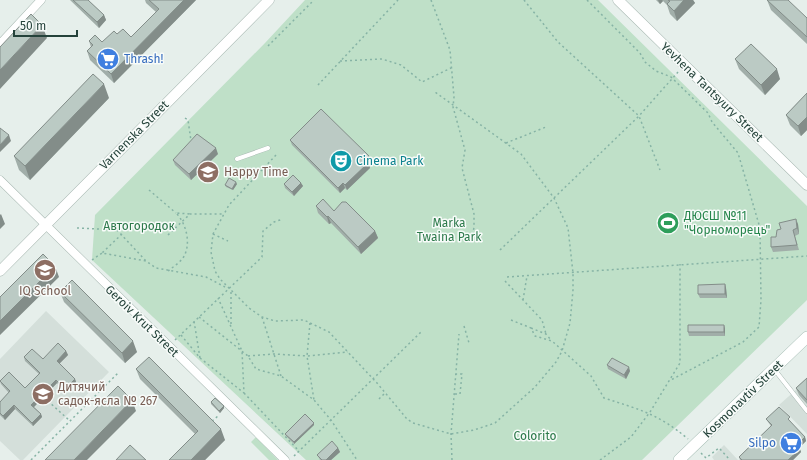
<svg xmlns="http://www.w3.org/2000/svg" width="807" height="460" viewBox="0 0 807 460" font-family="'Fira Sans',sans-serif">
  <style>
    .built { fill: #d4dfda }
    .green { fill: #bfe0c8 }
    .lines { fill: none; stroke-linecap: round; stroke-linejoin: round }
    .service-casing { stroke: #a8b8b2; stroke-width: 5 }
    .minor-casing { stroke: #a8b8b2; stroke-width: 9 }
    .tertiary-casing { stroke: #a8b8b2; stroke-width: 11 }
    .secondary-casing { stroke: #a4bbb3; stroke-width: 12 }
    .path { stroke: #86b3a5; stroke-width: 1.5; stroke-dasharray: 2 3; stroke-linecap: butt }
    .service { stroke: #fff; stroke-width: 4 }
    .minor { stroke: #fff; stroke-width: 8 }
    .tertiary { stroke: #fff; stroke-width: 10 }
    .secondary { stroke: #fff; stroke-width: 11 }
    .wall { fill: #a1aea9 }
    .shaded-wall { fill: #838d89 }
    .building { fill: #bbcac4; stroke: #838d89 }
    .labels { text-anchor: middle; stroke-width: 3; stroke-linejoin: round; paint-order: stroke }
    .shop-label { font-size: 12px; fill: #366cbe; stroke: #f7fbf9; text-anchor: start }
    .street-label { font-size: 12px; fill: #24423a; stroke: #f7fbf9 }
    .culture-label { font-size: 12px; fill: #0d838f; stroke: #f7fbf9; text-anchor: start }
    .education-label { font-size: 12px; fill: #785e54; stroke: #f7fbf9; text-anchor: start }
    .leisure-label { font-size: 12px; fill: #27864d; stroke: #f7fbf9; text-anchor: start }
    .park-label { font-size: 12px; fill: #2d7a4b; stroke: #f7fbf9 }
  </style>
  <rect width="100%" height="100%" fill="#e6efeb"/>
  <path class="built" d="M46,311L109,372L23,460H20L0,441V359Z
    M807,380V434L779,405Z
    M724,445L738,460H714L712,457Z"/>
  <path class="green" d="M305,0H598L807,206V300L642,460H306L92,260L95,215L265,43Z
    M256,437L278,460H269L251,442Z"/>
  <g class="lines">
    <g class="service-casing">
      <path id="service" d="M237,159L268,148
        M774,369L807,411"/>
    </g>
    <g class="minor-casing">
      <path id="minor" d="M0,44L41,0
        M0,180L285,460"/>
    </g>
    <g class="tertiary-casing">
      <path id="tertiary" d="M618,0L807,185
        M0,271L269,0"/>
    </g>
    <g class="secondary-casing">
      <path id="secondary" d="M679,460L807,337"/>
    </g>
    <path class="path" d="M431,0L450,50L454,97L453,107L465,150L462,168L474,214V227L472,239
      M524,0L558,42L639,116L660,170
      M587,0L640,53L645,62L656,71L671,77L708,113L712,122L738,153L760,228L761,300L759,327L743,342L669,381
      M268,46L314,0
      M340,61L382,59L401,65L422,82L451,68
      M318,85L398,0
      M185,118L188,120L191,141
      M506,143L546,127
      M276,155L229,205L213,234L211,252L215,271L220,279L249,308L262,317L275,321L304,320L329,332L377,383L407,419L413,423L451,434L474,430L495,423L535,387L556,362L562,351L570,323L573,290V273L568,228L554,198L521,154L435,92
      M149,190L176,213
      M77,228L117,230L146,261
      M122,234L102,253L146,261L156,268L206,277L225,287
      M213,234L228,241
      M168,235L190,214H223
      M500,250L639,116L678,72
      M92,260L102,253
      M168,271C173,267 179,263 183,258C192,244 186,223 176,213L190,214
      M507,277L807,256
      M505,281L542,320L546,334
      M523,300L527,276
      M199,317L248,356L256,369L281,376L314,400L331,420L357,460
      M262,317L281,376
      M511,320L531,328L535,336L552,341L591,376L604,398C638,409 659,414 688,439
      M310,323L307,356L314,400
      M231,324V292
      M464,326L469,343
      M531,328L546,334L551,340
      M181,335L200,358L194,321
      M175,340L262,257L263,231L274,222L283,219
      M248,356L274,354L307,356L348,352
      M200,358L244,393L242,351L218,298
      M244,393L299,451
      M455,394H460L462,374H456
      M379,399L385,393
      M48,401L70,421
      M212,421L218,416
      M701,453L706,458L719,448L730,460
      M294,456L421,332
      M31,460L119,372
      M452,460L451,434L459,334
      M600,460L631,437L650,412L680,363V264"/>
    <use href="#service" class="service"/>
    <use href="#minor" class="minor"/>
    <use href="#tertiary" class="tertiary"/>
    <use href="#secondary" class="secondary"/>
  </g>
  <path class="wall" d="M70,0H88L104,15L106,20L99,28Z
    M145,0H196L114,83L90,60L87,51L91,47L89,41L102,42L117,34L131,37L156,12L146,3Z
    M656,0H693L695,3L677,21L670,14L667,5L663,1L660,4Z
    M767,0L807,18V44L771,10Z
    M735,59L780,79L765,95L739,69Z
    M807,93V130L801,136L790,125L786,115Z
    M109,98L30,180L19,170L14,156Z
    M290,140L371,161L368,163L370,168L347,190L345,188L340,193L292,145Z
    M218,154L191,180L175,165L173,160Z
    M301,183L303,186L294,196L285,188L284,184Z
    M237,184L233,190L226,187L225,185Z
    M316,206L334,211L375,231L378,238L361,254L331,223L329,224L318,213Z
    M798,224L799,234L795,236L799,250L773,252L771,247L776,237L781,229Z
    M725,284L726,288L727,298H700L698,294Z
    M60,292L137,352L125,363L64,302Z
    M724,325L725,329V336H689L688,332Z
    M66,351L68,355L59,364L75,379L76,382L66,392L57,383L34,407L41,414L42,417L33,426L15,409L5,420L0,415V402L9,393L1,384L0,381L25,388L39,374L25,361L24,357L43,359Z
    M607,365L630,371L626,379L608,369Z
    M136,369L225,440L205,460H169L195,434L140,379Z
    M807,378V404L799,395L796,388Z
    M211,402L224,408L220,413L211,404Z
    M766,419L791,421L790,422L805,437L806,441L799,448L801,452L793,460H740L739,457L771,426L768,422Z
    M314,425L294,444L286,436L285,434Z
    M338,448L340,452L331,460H320L319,458L317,455Z"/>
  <path class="shaded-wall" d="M184,0H196L114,83L111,74Z
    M658,0H662L663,1L660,4Z
    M684,0H693L695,3L677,21L674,11Z
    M104,15L106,20L99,28L97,22Z
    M42,25L47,38L0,89V70Z
    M777,69L780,79L765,95L761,85Z
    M104,84L109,98L30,180L25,166Z
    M807,117V130L801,136L798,126Z
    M9,135L11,141L0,152V145Z
    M216,148L218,154L191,180L189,174Z
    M369,156L371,161L368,163L370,168L347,190L345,185L365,160Z
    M236,182L237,184L233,190L232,189Z
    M301,183L303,186L294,196L292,192Z
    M343,183L345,188L340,193L338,188Z
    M1,214L5,224L0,229V215Z
    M328,216L331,223L329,224L327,217Z
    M796,219L798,224L799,234L797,228Z
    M375,231L378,238L361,254L358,247Z
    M55,266L59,277L0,335V321Z
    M725,284L726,288L727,298L725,294Z
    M724,325L725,329V336L724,332Z
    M133,341L137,352L125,363L122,353Z
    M66,351L68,355L58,365L57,361Z
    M629,367L630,371L626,379L624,375Z
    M75,379L76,382L66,392L65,389Z
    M56,380L57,383L33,408L31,405Z
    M132,400L136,411L87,460H74Z
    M14,405L15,409L5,420L3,416Z
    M224,406V408L220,413L219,411Z
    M41,414L42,417L33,426L32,423Z
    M314,423V425L294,444V442Z
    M221,429L225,440L205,460H191Z
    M805,437L806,441L798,449L797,445Z
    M338,448L340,452L331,460H326Z
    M800,449L801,452L793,460H788Z"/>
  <path class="building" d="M73,0H88L104,15L97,22Z
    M149,0H184L111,74L87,51L93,45L89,41L95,35L102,42L114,31L117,34L123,29L131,37L159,9Z
    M668,0H684L674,11L667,4L670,1Z
    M767,0H788L807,18V37Z
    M31,14L42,25L0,70V47Z
    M751,44L777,69L761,85L735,59Z
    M93,74L104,84L25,166L14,156Z
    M807,93V117L798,126L786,115Z
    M321,109L369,156L365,160L368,163L345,185L343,183L338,188L290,140Z
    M0,128L9,135L0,145Z
    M197,134L216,148L189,174L173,160Z
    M293,175L301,183L292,192L284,184Z
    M229,178L236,182L232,189L225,185Z
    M323,199L334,211L342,202H346L375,231L358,247L328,216L327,217L316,206Z
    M796,219L797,228L793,230L797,245L771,247V237H776L777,230L781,229L779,223Z
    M43,254L55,266L0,321V297Z
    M72,280L133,341L122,353L60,292Z
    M725,284V294H698V285Z
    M688,325H724V332H688Z
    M58,343L66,351L57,361L75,379L65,389L56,380L31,405L41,414L32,423L14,405L3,416L0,413V402L10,391L0,381L9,372L25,388L40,373L24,357L32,349L43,359Z
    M149,357L221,429L191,460H169L198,431L136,369Z
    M612,358L629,367L624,375L607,365Z
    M807,378V400L796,388Z
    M118,386L132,400L74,460H45Z
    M215,398L224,406L219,411L211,402Z
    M779,407L790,417L788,419L805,437L797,445L800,449L788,460H742L739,457L772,425L766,419Z
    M305,414L314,423L294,442L285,434Z
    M332,441L338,448L326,460H322L317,455Z
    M130,445L146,460H116Z"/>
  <defs>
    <g id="supermarket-disc" transform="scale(1.15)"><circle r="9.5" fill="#3f7fe0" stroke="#f7fbf9"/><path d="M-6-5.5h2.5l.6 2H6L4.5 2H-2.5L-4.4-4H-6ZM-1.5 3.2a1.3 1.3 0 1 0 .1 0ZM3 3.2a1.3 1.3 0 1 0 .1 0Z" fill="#fff"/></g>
    <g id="theatre-disc" transform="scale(1.15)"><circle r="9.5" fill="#0f9aa8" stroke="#f7fbf9"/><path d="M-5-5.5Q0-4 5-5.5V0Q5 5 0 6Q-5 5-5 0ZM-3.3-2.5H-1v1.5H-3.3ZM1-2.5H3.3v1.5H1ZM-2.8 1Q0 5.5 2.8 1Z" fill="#fff"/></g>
    <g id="school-disc" transform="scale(1.15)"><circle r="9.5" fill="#8d6e63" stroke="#f7fbf9"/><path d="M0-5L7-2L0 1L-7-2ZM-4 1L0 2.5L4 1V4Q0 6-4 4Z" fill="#fff"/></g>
    <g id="stadium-disc" transform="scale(1.15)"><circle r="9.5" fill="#2e9e5b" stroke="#f7fbf9"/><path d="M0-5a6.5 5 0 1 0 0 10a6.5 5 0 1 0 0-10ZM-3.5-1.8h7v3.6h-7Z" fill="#fff"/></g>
  </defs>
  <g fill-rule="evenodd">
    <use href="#supermarket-disc" x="108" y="59"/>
    <use href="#theatre-disc" x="341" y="161"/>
    <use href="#school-disc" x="208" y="172"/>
    <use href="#stadium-disc" x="668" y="223"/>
    <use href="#school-disc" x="45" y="270"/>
    <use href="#school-disc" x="43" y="394"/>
    <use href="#supermarket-disc" x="791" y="443"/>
  </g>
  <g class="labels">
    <g class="shop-label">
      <text x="124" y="63">Thrash!</text>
      <text x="776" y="447" text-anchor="end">Silpo</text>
    </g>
    <g class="street-label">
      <text transform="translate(712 92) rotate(44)" y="4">Yevhena Tantsyury Street</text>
      <text transform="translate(134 135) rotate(-45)" y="4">Varnenska Street</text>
      <text transform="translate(142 321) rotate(44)" y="4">Geroiv Krut Street</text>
      <text transform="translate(743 399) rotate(-44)" y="4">Kosmonavtiv Street</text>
    </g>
    <g class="culture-label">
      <text x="356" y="165">Cinema Park</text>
    </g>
    <g class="education-label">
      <text x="224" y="176">Happy Time</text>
      <text x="45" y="295" text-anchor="middle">IQ School</text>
      <text x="58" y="391">Дитячий<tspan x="58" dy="14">садок-ясла № 267</tspan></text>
    </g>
    <g class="leisure-label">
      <text x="684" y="220">ДЮСШ №11<tspan x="684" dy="14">"Чорноморець"</tspan></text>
    </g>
    <g class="park-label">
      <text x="449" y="227">Marka<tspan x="449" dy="14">Twaina Park</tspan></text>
      <text x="139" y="230">Автогородок</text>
      <text x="535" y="440">Colorito</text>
    </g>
  </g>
  <path d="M14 30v6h63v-6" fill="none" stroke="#24423a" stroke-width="2"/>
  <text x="20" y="30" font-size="12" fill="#24423a" stroke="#f7fbf9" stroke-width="3" paint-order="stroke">50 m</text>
</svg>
